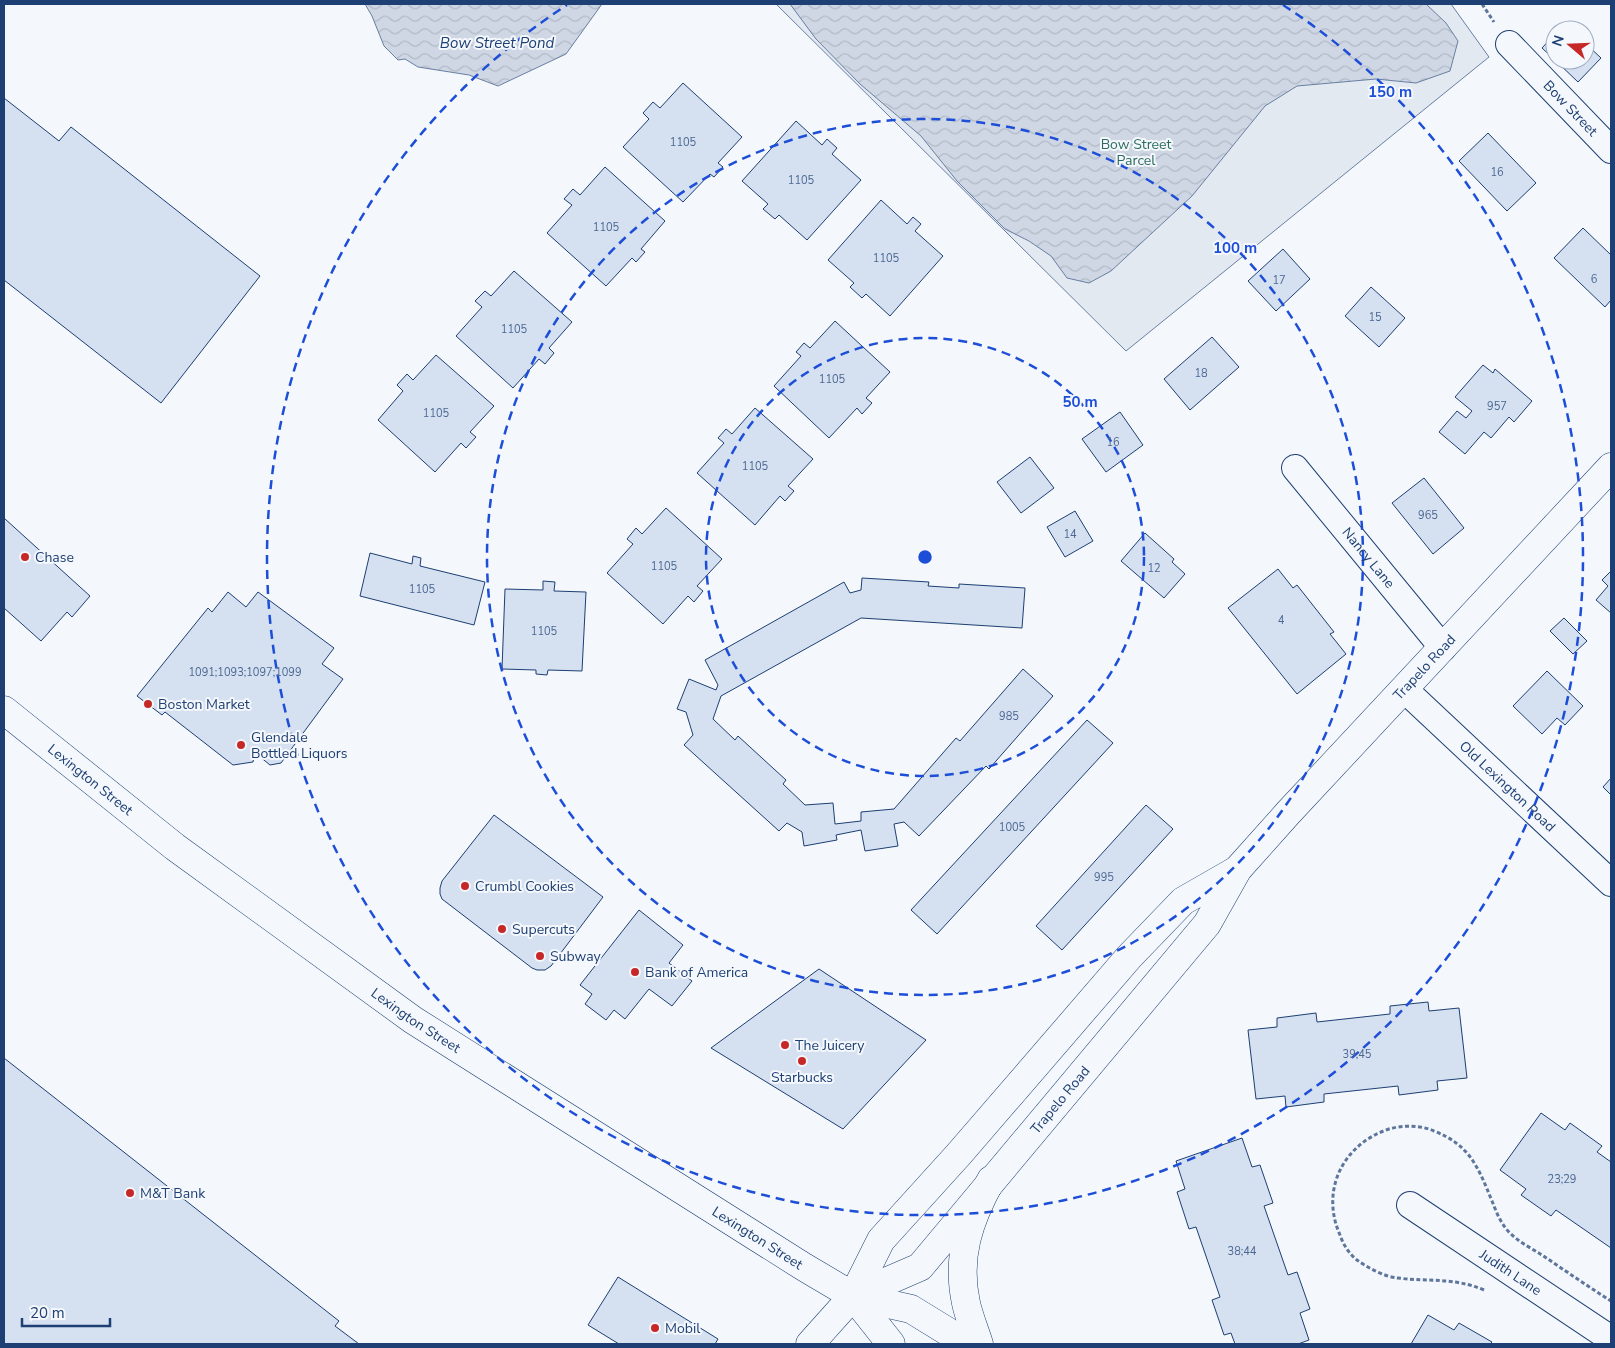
<svg xmlns="http://www.w3.org/2000/svg" width="1615" height="1348" viewBox="0 0 1615 1348" font-family="'Nunito Sans',sans-serif">
  <style>
    .green { fill: #e3e9f0; stroke: #687fa3 }
    .water { fill: url(#water-waves); stroke: #687fa3 }
    .building { fill: #d5e0f0; stroke: #1d3f73 }
    .lines { fill: none; stroke-linecap: round; stroke-linejoin: round }
    .minor-casing { stroke: #1d3f73; stroke-width: 28 }
    .secondary-casing { stroke: #1d3f73; stroke-width: 29 }
    .primary-casing { stroke: #1d3f73; stroke-width: 29 }
    .path { stroke: #5e769c; stroke-width: 3; stroke-dasharray: 4 2.5; stroke-linecap: butt }
    .minor { stroke: #f4f7fb; stroke-width: 26 }
    .secondary { stroke: #f4f7fb; stroke-width: 28 }
    .primary { stroke: #f4f7fb; stroke-width: 28 }
    .ring { fill: none; stroke: #1d4ed8; stroke-width: 2.5; stroke-dasharray: 9 6 }
    .poi-dot { fill: #c62828; stroke: #f4f7fb; stroke-width: 2 }
    .labels { text-anchor: middle; stroke-width: 4; stroke-linejoin: round; paint-order: stroke }
    .number-label { font-size: 11px; fill: #4b6792 }
    .street-label { font-size: 14px; fill: #1d3f73; stroke: #f4f7fb }
    .park-label { font-size: 14px; fill: #2c6c60; stroke: #f4f7fb }
    .poi-label { font-size: 14px; fill: #1d3f73; stroke: #f4f7fb; text-anchor: start }
    .water-label { font-size: 15px; font-style: italic; fill: #1d3f73; stroke: #f4f7fb }
    .centre { fill: #1d4ed8; stroke: #f4f7fb; stroke-width: 2.5 }
    .ring-label { font-size: 15px; text-anchor: middle; font-weight: bold; fill: #1d4ed8; stroke: #f4f7fb; stroke-width: 4; stroke-linejoin: round; paint-order: stroke }
  </style>
  <defs>
    <pattern id="water-waves" width="16" height="10" patternUnits="userSpaceOnUse" patternTransform="scale(1.25)"><rect width="16" height="10" fill="#cfd7e4"/><path d="M0 5q4-4 8 0t8 0" fill="none" stroke="#b1bac7"/></pattern>
  </defs>
  <rect width="100%" height="100%" fill="#f4f7fb"/>
  <path class="green" d="M776,4H1451L1489,57L1126,351Z"/>
  <path class="water" d="M365,4H602L566,54L498,86L469,75L418,67L405,59L398,60L384,46L372,16Z
    M790,4H1426L1446,23L1458,41L1450,71L1416,83L1376,79L1297,86L1265,106L1192,196L1111,271L1089,283L1067,278L1051,256L1029,241L1005,229L957,181L921,136L860,84L816,39Z"/>
  <path class="building" d="M1555,34V60L1542,48Z
    M1585,43L1601,58L1578,82L1555,60H1585Z
    M683,83L742,137L718,163L723,167L714,177L710,174L683,202L623,147L649,119L643,113L653,102L660,108Z
    M4,98L59,141L71,127L260,276L161,403L4,280Z
    M796,121L822,145L827,139L837,148L832,154L861,180L807,240L779,215L775,219L763,209L768,204L742,181Z
    M1488,133L1536,183L1507,211L1459,161Z
    M605,167L665,221L641,249L645,252L636,262L632,258L606,286L547,233L572,205L564,199L573,189L580,195Z
    M881,200L907,224L913,217L921,224L915,231L943,256L890,316L866,294L862,298L850,287L854,283L828,260Z
    M1583,228L1611,255V300L1605,307L1554,258Z
    M1283,249L1310,279L1276,311L1248,281Z
    M514,271L572,322L549,348L554,353L545,364L539,359L513,388L456,336L482,307L475,301L485,291L491,296Z
    M1371,287L1405,318L1379,347L1345,316Z
    M835,321L890,372L866,398L872,403L862,414L857,408L829,438L774,386L801,356L796,352L804,343L810,348Z
    M1212,337L1239,367L1190,410L1164,379Z
    M436,355L494,406L470,432L476,437L466,448L461,443L435,472L378,420L403,391L397,385L407,374L413,380Z
    M1483,365L1493,373L1495,369L1532,401L1514,422L1509,417L1491,438L1484,432L1465,454L1439,432L1457,411L1466,418L1472,411L1455,397Z
    M755,408L813,459L788,486L794,491L785,501L780,496L755,525L697,473L724,443L718,438L726,429L732,434Z
    M1120,412L1143,445L1106,472L1082,439Z
    M1030,457L1054,488L1021,513L997,482Z
    M1424,478L1464,528L1433,554L1392,503Z
    M666,508L722,559L697,586L703,591L694,602L688,596L663,624L607,573L633,544L627,539L636,528L642,534Z
    M1075,511L1093,541L1065,557L1047,527Z
    M4,518L90,596L72,617L67,612L41,641L4,608Z
    M1145,533L1174,559L1172,562L1185,574L1164,598L1121,561Z
    M370,553L412,564L413,556L421,558L420,566L485,582L474,625L360,596Z
    M1278,569L1293,588L1297,585L1334,632L1330,634L1346,654L1297,694L1228,608Z
    M1610,572L1611,573V613L1596,600L1608,586L1602,580Z
    M862,578L929,582L928,586L959,588V584L1025,588L1022,628L861,618L721,696L713,719L735,740L738,736L786,780L783,784L805,805L833,803L835,824L861,821V812L894,809L956,738L960,741L1023,669L1053,696L989,769L986,766L919,836L904,822L894,824L898,846L865,851L861,830L836,835L837,840L804,846L802,832L787,823L779,831L684,745L693,735L686,712L677,709L689,679L716,690L718,685L705,660L844,582L850,593L861,590Z
    M543,581L555,582L554,591L586,592L582,671L548,670L547,675L536,674V670L502,669L505,589L543,590Z
    M228,592L246,607L258,592L334,648L322,664L343,679L281,763L270,765L259,756L254,757L253,762L233,765L165,712L162,715L137,696L208,608L212,612Z
    M1564,618L1587,641L1573,654L1550,631Z
    M1547,671L1583,706L1565,725L1557,718L1542,734L1513,706Z
    M1087,720L1113,743L937,934L911,910Z
    M1611,778V795L1603,787Z
    M1146,805L1173,829L1062,950L1036,926Z
    M494,815L603,897L551,966L545,970H537L532,968L442,899L440,894V888L442,881Z
    M639,910L683,945L669,963L692,981L672,1006L649,989L625,1019L614,1010L606,1020L585,1004L592,994L580,985Z
    M819,969L926,1040L843,1129L711,1048Z
    M1428,1002L1429,1011L1459,1008L1467,1078L1437,1081L1438,1090L1399,1095L1398,1086L1324,1094V1102L1286,1107L1285,1096L1256,1099L1248,1030L1277,1027V1018L1316,1013L1317,1022L1390,1014V1006Z
    M4,1058L339,1321L335,1326L359,1344H4Z
    M1541,1113L1565,1130L1570,1123L1602,1146L1597,1152L1611,1162V1248L1556,1210L1551,1216L1521,1195L1526,1189L1500,1170Z
    M1242,1138L1252,1167L1260,1165L1273,1203L1264,1206L1288,1275L1297,1272L1310,1309L1300,1313L1309,1340L1298,1344H1235L1231,1333L1224,1335L1212,1300L1220,1297L1196,1227L1189,1229L1177,1192L1185,1189L1176,1161Z
    M618,1277L718,1339L715,1344H619L588,1325Z
    M1428,1315L1454,1330L1459,1323L1492,1342L1490,1344H1411Z"/>
  <g class="lines">
    <g class="minor-casing">
      <g id="minor">
        <path id="s1" d="M1509,44L1611,150"/>
        <path id="s2" d="M1295,468L1443,648"/>
        <path id="s3" d="M1404,689L1611,883"/>
        <path id="s4" d="M1410,1205L1611,1339"/>
      </g>
    </g>
    <g class="secondary-casing">
      <g id="secondary">
        <path id="s5" d="M853,1296L920,1267L1207,924L1238,869L1288,813L1611,467"/>
        <path d="M810,1344L853,1296L881,1240L959,1154L1129,957L1183,901L1237,870"/>
      </g>
    </g>
    <g class="primary-casing">
      <g id="primary">
        <path id="s6" d="M4,710L175,847L413,1020L804,1267L853,1296L911,1309L968,1344"/>
        <path d="M853,1296L891,1344"/>
        <path d="M979,1344C975,1331 969,1317 966,1303C956,1257 969,1220 991,1180"/>
      </g>
    </g>
    <path class="path" d="M1482,4L1494,22
      M1484,1290C1453,1277 1429,1282 1398,1278C1385,1277 1368,1268 1357,1260C1349,1254 1343,1244 1340,1235C1320,1190 1343,1144 1389,1129C1403,1125 1420,1125 1434,1131C1470,1145 1478,1167 1492,1201C1496,1211 1500,1222 1508,1231C1518,1242 1533,1249 1545,1257C1567,1272 1589,1287 1611,1301"/>
    <use href="#minor" class="minor"/>
    <use href="#secondary" class="secondary"/>
    <use href="#primary" class="primary"/>
  </g>
  <g class="ring">
    <circle cx="925" cy="557" r="219"/>
    <circle cx="925" cy="557" r="438"/>
    <path d="M1283 5A658 658 0 1 1 567 5"/>
  </g>
  <g class="poi-dot">
    <circle cx="25" cy="557" r="5"/>
    <circle cx="148" cy="704" r="5"/>
    <circle cx="241" cy="745" r="5"/>
    <circle cx="465" cy="886" r="5"/>
    <circle cx="502" cy="929" r="5"/>
    <circle cx="540" cy="956" r="5"/>
    <circle cx="635" cy="972" r="5"/>
    <circle cx="785" cy="1045" r="5"/>
    <circle cx="802" cy="1061" r="5"/>
    <circle cx="130" cy="1193" r="5"/>
    <circle cx="655" cy="1328" r="5"/>
  </g>
  <g class="labels">
    <g class="number-label">
      <text x="683" y="146">1105</text>
      <text x="1497" y="176">16</text>
      <text x="801" y="184">1105</text>
      <text x="606" y="231">1105</text>
      <text x="886" y="262">1105</text>
      <text x="1594" y="283">6</text>
      <text x="1279" y="284">17</text>
      <text x="1375" y="321">15</text>
      <text x="514" y="333">1105</text>
      <text x="1201" y="377">18</text>
      <text x="832" y="383">1105</text>
      <text x="1497" y="410">957</text>
      <text x="436" y="417">1105</text>
      <text x="1113" y="446">16</text>
      <text x="755" y="470">1105</text>
      <text x="1428" y="519">965</text>
      <text x="1070" y="538">14</text>
      <text x="664" y="570">1105</text>
      <text x="1154" y="572">12</text>
      <text x="422" y="593">1105</text>
      <text x="1281" y="624">4</text>
      <text x="544" y="635">1105</text>
      <text x="245" y="676">1091;1093;1097;1099</text>
      <text x="1009" y="720">985</text>
      <text x="1012" y="831">1005</text>
      <text x="1104" y="881">995</text>
      <text x="1357" y="1058">39;45</text>
      <text x="1562" y="1183">23;29</text>
      <text x="1242" y="1255">38;44</text>
    </g>
    <g class="street-label">
      <text dy="5" stroke="none"><textPath href="#s1" startOffset="89">Bow Street</textPath></text>
      <text dy="5" stroke="none"><textPath href="#s2" startOffset="116">Nancy Lane</textPath></text>
      <text dy="5" stroke="none"><textPath href="#s5" startOffset="858">Trapelo Road</textPath></text>
      <text dy="5" stroke="none"><textPath href="#s6" startOffset="111">Lexington Street</textPath></text>
      <text dy="5" stroke="none"><textPath href="#s3" startOffset="142">Old Lexington Road</textPath></text>
      <text dy="5" stroke="none"><textPath href="#s6" startOffset="516">Lexington Street</textPath></text>
      <text dy="5" stroke="none"><textPath href="#s5" startOffset="291">Trapelo Road</textPath></text>
      <text dy="5" stroke="none"><textPath href="#s6" startOffset="921">Lexington Street</textPath></text>
      <text dy="5" stroke="none"><textPath href="#s4" startOffset="121">Judith Lane</textPath></text>
    </g>
    <g class="park-label">
      <text x="1136" y="149">Bow Street<tspan x="1136" dy="16">Parcel</tspan></text>
    </g>
    <g class="poi-label">
      <text x="35" y="562">Chase</text>
      <text x="158" y="709">Boston Market</text>
      <text x="251" y="742">Glendale<tspan x="251" dy="16">Bottled Liquors</tspan></text>
      <text x="475" y="891">Crumbl Cookies</text>
      <text x="512" y="934">Supercuts</text>
      <text x="550" y="961">Subway</text>
      <text x="645" y="977">Bank of America</text>
      <text x="795" y="1050">The Juicery</text>
      <text x="802" y="1082" text-anchor="middle">Starbucks</text>
      <text x="140" y="1198">M&amp;T Bank</text>
      <text x="665" y="1333">Mobil</text>
    </g>
    <g class="water-label">
      <text x="497" y="48">Bow Street Pond</text>
    </g>
  </g>
  <circle cx="925" cy="557" r="8" class="centre"/>
  <g class="ring-label">
    <text x="1390" y="97">150 m</text>
    <text x="1235" y="253">100 m</text>
    <text x="1080" y="407">50 m</text>
  </g>
  <rect width="1615" height="1348" fill="none" stroke="#1d3f73" stroke-width="10"/>
  <g transform="translate(1570 45) rotate(289)"><circle r="24" fill="#f4f7fb" stroke="#9eadc5"/>
  <path d="M0-4L9 19L0 12L-9 19Z" fill="#c62828"/>
  <text y="-8" font-size="14" font-weight="bold" text-anchor="middle" fill="#1d3f73">N</text>
  </g>
  <path d="M22 1318v8h88v-8" fill="none" stroke="#1d3f73" stroke-width="2.5"/>
  <text x="30" y="1318" font-size="15" fill="#1d3f73" stroke="#f4f7fb" stroke-width="4" paint-order="stroke">20 m</text>
</svg>
